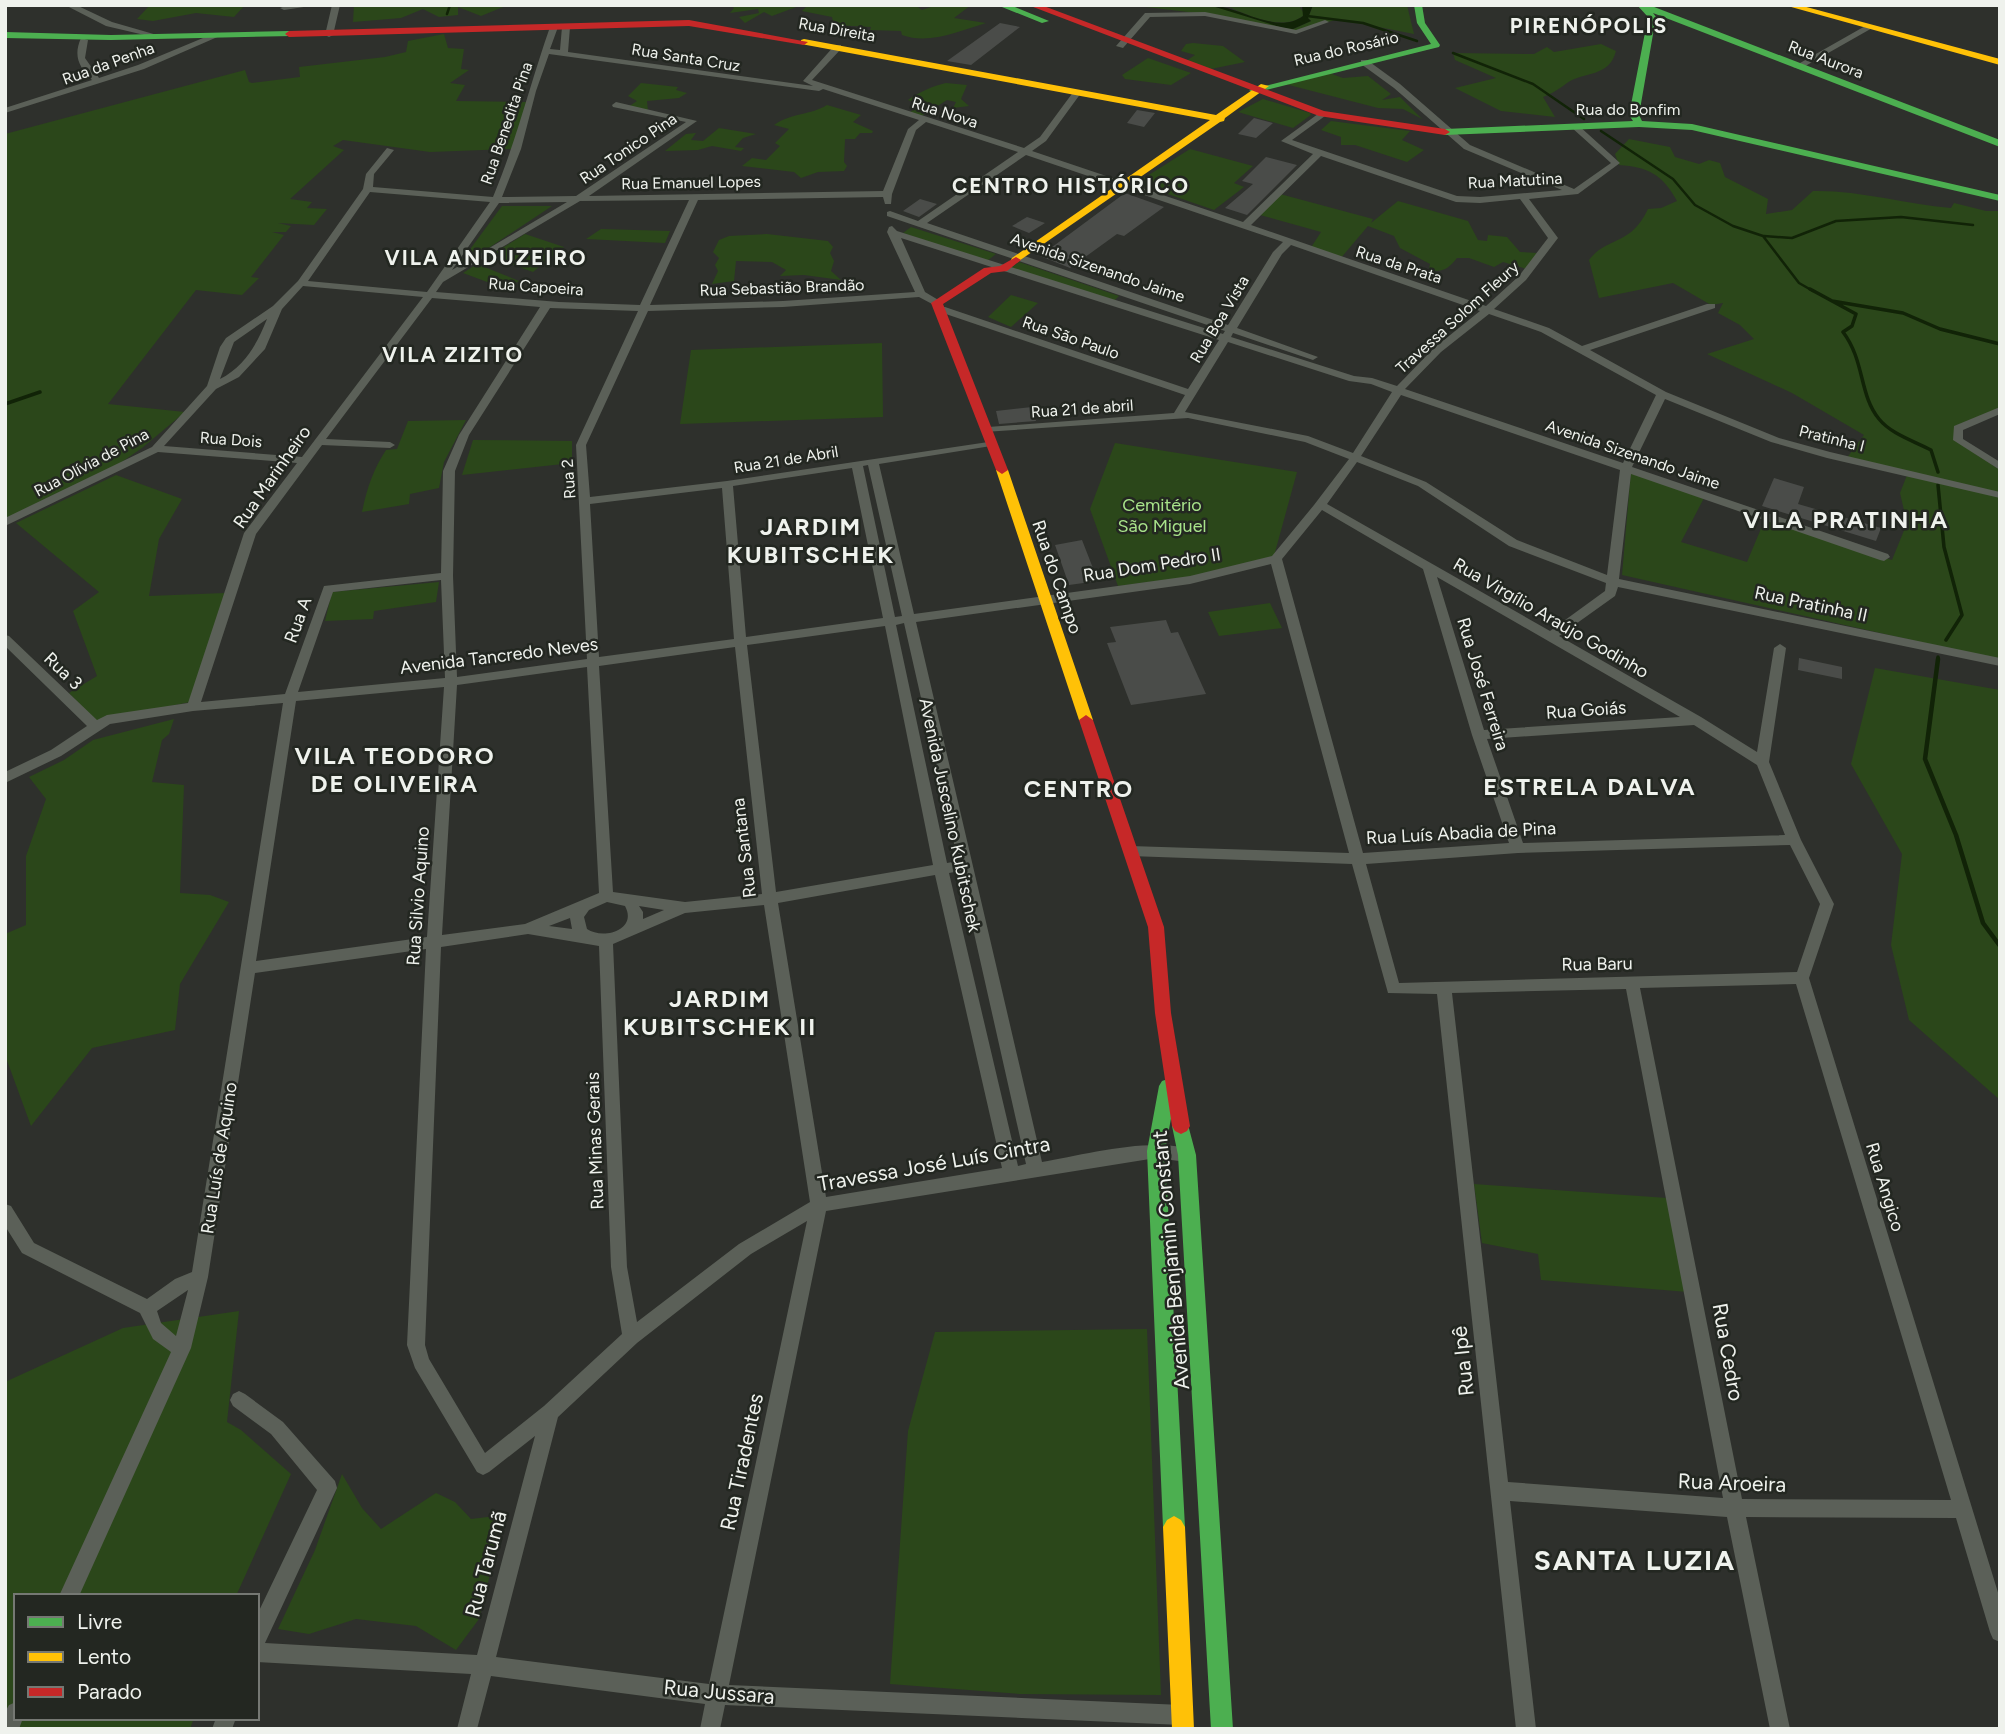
<svg xmlns="http://www.w3.org/2000/svg" width="2005" height="1734" viewBox="0 0 2005 1734" font-family="Figtree,sans-serif">
  <style>
    .green { fill: #2b471a }
    .water { fill: #112307 }
    .lines { fill: none; stroke-linecap: round; stroke-linejoin: round }
    .stream-far2 { stroke: #112307; stroke-width: 2.5 }
    .stream-far1 { stroke: #112307; stroke-width: 3.5 }
    .stream { stroke: #112307; stroke-width: 4.5 }
    .building { fill: #4a4c49 }
    .street { fill: #5b6058; fill-rule: evenodd }
    .fast { fill: #4caf50; fill-rule: evenodd }
    .slow { fill: #ffc107; fill-rule: evenodd }
    .jam { fill: #c62828; fill-rule: evenodd }
    .labels { text-anchor: middle; stroke-width: 5; stroke-linejoin: round; paint-order: stroke }
    .far-street-label { font-size: 16px; fill: #eff2ed; stroke: #232721 }
    .street-label { font-size: 18px; fill: #eff2ed; stroke: #232721 }
    .park-label { font-size: 18px; fill: #a8e38a; stroke: #232721 }
    .far-district-label { font-size: 21px; font-weight: bold; letter-spacing: 2px; fill: #eff2ed; stroke: #232721 }
    .near-street-label { font-size: 21px; fill: #eff2ed; stroke: #232721 }
    .district-label { font-size: 24px; font-weight: bold; letter-spacing: 2px; fill: #eff2ed; stroke: #232721 }
    .near-district-label { font-size: 28px; font-weight: bold; letter-spacing: 2px; fill: #eff2ed; stroke: #232721 }
  </style>
  <rect width="100%" height="100%" fill="#2e302c"/>
  <path class="green" d="M150,5H245L234,17L196,13L153,21L137,19Z
    M354,5H508L481,16L458,7V15L439,17L423,9L401,18L353,22Z
    M731,5H915L922,10L937,5H971L954,18L986,23C959,31 929,45 902,35L901,31L870,30L871,27L834,25L832,17L802,11L806,7L799,6L772,16L764,12L745,23L739,17L759,13L758,9L730,13L734,8Z
    M1129,5H1209L1293,29L1311,21L1308,18L1313,5H1407L1414,34L1338,19L1296,32L1205,14Z
    M1224,5H1302L1300,8L1305,14C1284,34 1246,14 1224,5Z
    M444,34L448,48L464,49L461,69L469,70L450,83L465,85L456,101L529,102L513,149L430,152L343,140L333,146L344,150L290,199L312,202L307,208L327,209L314,225L278,223L291,226L286,232H272L284,235L251,277L259,278L242,295L196,290L108,404L185,412L142,448L100,477L5,522V134L245,70L249,82L252,83L300,77L299,67L385,57L406,52L408,41Z
    M1193,43L1223,46L1245,62L1206,70L1183,63L1195,55L1181,51L1186,44Z
    M1601,44L1616,51C1609,78 1584,71 1567,83C1559,89 1553,93 1543,97L1555,117L1501,111L1455,88L1496,78L1455,60L1453,53L1534,54L1547,47L1554,52Z
    M1148,58L1191,73L1171,85L1125,79L1122,75Z
    M1329,73L1343,78L1368,76L1391,94L1382,100L1400,97L1422,119L1403,109L1378,108L1285,84Z
    M641,83L678,87L676,90L687,93L679,98L647,101L648,111L628,107L637,101L628,96Z
    M946,83L967,85L961,99L969,106L953,108L956,102L947,100L920,117L909,114L918,104L908,100C919,92 933,86 946,83Z
    M1263,99L1310,113L1311,115L1293,128L1238,112Z
    M827,105L861,115L853,122L873,131L872,133H860L855,139H845L844,162L847,166L844,171L818,172L801,178L794,172L742,166L752,158L766,160L780,146L775,143L789,129L774,125C791,113 811,115 827,105Z
    M1331,121L1410,131L1402,140L1424,150L1407,162L1355,145H1341V137L1321,130Z
    M719,128L756,134L743,138L735,147L744,148L741,151L712,146L698,150L665,151L686,134L696,133L691,140L703,141Z
    M1629,139L1670,147L1675,157L1699,164L1709,160L1720,163L1725,177L1768,199L1766,214L1792,210L1813,191C1859,190 1905,204 1951,208L1954,203L1986,211H2000V408L1955,426L1956,441L2000,470V660L1622,575L1631,471L1704,498L1681,542L1747,562L1765,519L1892,560L1907,523L1900,493L1907,475L1846,459L1864,435L1792,393L1707,354L1754,339L1740,325L1718,313L1723,303L1711,305L1673,283L1599,298L1589,260C1607,236 1630,247 1648,209L1661,208L1677,201C1662,174 1648,167 1619,165L1615,154Z
    M1190,149L1253,166L1234,183L1244,187L1214,210L1136,183Z
    M1280,194L1373,219L1371,223L1398,201L1468,221L1478,240L1487,241L1488,235L1507,237L1520,252L1537,253L1527,269L1503,262L1494,267L1469,258H1457C1449,268 1442,274 1429,269L1430,264L1400,248L1394,236L1368,226L1340,259L1310,249L1321,232L1260,215Z
    M502,206H552L454,271Z
    M911,227L996,254L987,261L903,233Z
    M601,229H602L670,231L665,243L586,239Z
    M525,234L564,247L533,272L489,256Z
    M767,234L828,241L833,247L830,253L834,261L831,271L841,280L804,275L780,276L786,270L772,262L736,261L734,281L712,284L718,271L715,265L719,258L713,252L719,240L729,236Z
    M1019,262L1119,296L1114,301L1011,268Z
    M477,264L519,281L506,289L463,273Z
    M1011,295L1038,303L1011,327L988,317Z
    M882,343L883,417L680,424L691,350Z
    M466,420L444,462L439,488L410,494L409,504L362,512C367,488 373,470 386,450L397,449L408,421Z
    M473,440L572,441V463L462,475Z
    M1115,443L1297,472L1274,556L1189,577L1118,586L1090,509Z
    M116,475L182,499L159,539L149,596L225,593L190,702L96,721L69,693L97,676L73,611L99,592L16,523Z
    M439,582L436,602L374,611L373,619L325,621L332,592Z
    M1270,603L1282,628L1219,636L1208,612Z
    M1875,668L2000,690V1100L1909,1020L1891,945L1902,854L1851,764Z
    M174,719L169,734L162,740L152,782L184,785L180,893L210,895L229,902L180,984L175,1030L92,1048L31,1126L5,1055V934L26,925V856L46,799L29,777L64,760L93,740Z
    M1474,1184L1667,1198L1688,1292L1541,1280L1538,1254L1482,1243Z
    M239,1311L227,1422L241,1430L291,1474L236,1596H16V1718H194L190,1729H5V1382L123,1328Z
    M1147,1329L1161,1695L1020,1694L890,1684L908,1431L935,1332Z
    M342,1474L362,1508L381,1529L436,1493L455,1502L471,1519L496,1516L498,1542L479,1619L456,1650L416,1626L356,1619L309,1634L278,1629L315,1550Z"/>
  <path class="water" d="M1209,5C1238,5 1276,36 1303,16L1302,5H1313L1308,18L1311,21L1293,29L1283,28Z"/>
  <g class="lines">
    <path class="stream-far2" d="M447,14L450,5
      M1307,16L1363,23L1417,41
      M1453,53L1533,84L1584,119
      M1601,131L1673,179L1695,205L1733,226L1763,236L1799,283L1813,291
      M1764,236L1792,238L1836,221L1901,217L1973,225"/>
    <path class="stream-far1" d="M1810,289L1856,314L1852,326L1843,332C1865,361 1859,395 1879,419C1891,434 1914,441 1931,450L1938,472
      M1832,301L1903,313L1940,329L2000,344
      M5,404L40,392
      M1938,485L1944,547L1962,615L1946,640
      M1938,660V657"/>
    <path class="stream" d="M1938,659L1925,759L1956,835L1983,923L2000,946"/>
  </g>
  <path class="building" d="M1000,23L1020,27L971,65L947,61Z
    M1137,110L1155,113L1144,127L1127,123Z
    M1254,118L1273,123L1256,138L1238,134Z
    M1266,157L1297,165L1247,215L1225,208L1253,184L1242,181Z
    M1125,193L1164,207L1124,236L1117,234L1070,268L1040,256Z
    M920,199L937,204L919,217L903,211Z
    M1027,217L1045,223L1029,233L1012,226Z
    M1032,407L1036,421L999,424L996,411Z
    M1774,478L1804,487L1798,504L1881,528L1876,541L1762,506Z
    M1082,540L1098,581L1069,585L1055,545Z
    M1166,620L1171,633L1178,632L1206,694L1131,705L1107,643L1116,642L1110,627Z
    M1799,658L1842,667V679L1798,670Z"/>
  <g class="lines">
    <path class="street" d="M65,5H76L112,22L157,35L153,37L106,26Z
      M288,5H317L284,10L280,8Z
      M332,5H340L333,35L329,37L325,35Z
      M1205,12L1296,30L1325,20L1329,22L1296,34L1205,16L1150,17L1123,48L1116,46L1145,13Z
      M554,25L558,27L550,49L560,50L562,27L566,25L570,27L568,52L813,86L803,81L835,45H841V49L812,80L1024,148L1040,137L1074,91H1080L1081,93L1046,141L1032,151L1243,222L1313,154L1281,141L1322,111L1325,112V116L1292,140L1457,196L1480,197L1562,190L1464,149L1394,88L1361,64V60H1367L1400,84L1470,145L1574,189L1611,163L1571,127L1578,125L1620,163L1578,194L1529,199L1558,238L1526,280L1494,309L1549,328L1582,346L1707,304H1715V308L1590,350L1666,392L1779,438L1830,452L2000,492V498L1827,458L1771,442L1665,399L1632,467L1888,554L1890,557L1884,561L1880,560L1631,474L1619,579L2000,658V666L1618,587L1615,596L1559,636L1701,717L1757,752L1774,648L1780,644L1786,648L1769,762L1801,840L1834,904L1809,978L2000,1599V1642L1993,1639L1990,1632L1956,1518L1746,1517L1790,1729H1770L1727,1517L1510,1501L1536,1729H1516L1437,994L1388,993L1352,864L1130,856L1123,851L1130,846L1349,853L1271,564L1190,584L916,622L1042,1162C1083,1155 1153,1136 1193,1150L1195,1155L1193,1160L1187,1162L1156,1158L826,1211L729,1685L1182,1705L1189,1708L1192,1715L1189,1722L1182,1725L725,1705L720,1729H700L705,1704L491,1676L477,1729H457L471,1674L257,1662V1615L317,1490L271,1434L233,1406L230,1400L233,1394L239,1391L245,1394L283,1422L335,1481L337,1488L265,1643L477,1655L535,1436L489,1472L483,1475L477,1472L415,1368L407,1345L426,949L255,973L208,1277L191,1348L79,1596H59L171,1352L153,1339L140,1313L22,1253L5,1226V1204L11,1206L34,1243L147,1299L175,1279L192,1272L283,703L193,711L110,724L61,756L5,783V772L51,750L87,726L5,646V635L9,636L97,720L107,715L188,703L244,533L297,463L158,452L5,526V518L152,447L207,386L220,347L226,338L273,306L298,281L363,189L366,174L387,148L394,150L374,174L373,187L493,197C516,142 530,84 550,27ZM549,54L819,91L823,89L919,120L908,129L883,191L589,196L697,121L616,102L612,105L613,107L686,122L576,196L502,197L521,149L536,91ZM926,122L1018,152L918,221L890,211L887,212V216L1225,331L1223,334L897,231L892,226L889,227L887,232L915,292L783,301L650,305L698,200L883,197L885,204H891L892,194L916,130ZM1026,155L1283,242L1273,252L1228,325L927,223ZM1321,156L1456,202L1480,203L1520,199L1548,238L1519,276L1486,306L1251,225ZM370,192L490,202L427,292L308,281ZM689,200L640,305L559,302L436,292L443,282L580,201ZM567,202L452,270L499,203ZM901,238L1219,340L1188,389L945,307H937V311L1185,395L1174,413L988,427L984,428V432L1188,418L1305,442L1349,459L1314,505L1272,556L1190,576L914,614L879,464L991,446L995,445V441L727,481L590,497L586,445L648,311L783,307L919,297L934,305H940V301L925,292ZM1291,245L1480,311L1434,348L1397,386L1372,378L1354,376L1231,337L1233,333L1313,360L1318,357L1237,328L1282,254ZM303,286L423,297L302,457L164,446L216,389L239,377L265,349L282,309ZM432,298L540,307L459,435L443,471L441,573L324,586L285,694L201,702L256,534L322,445L390,448L395,445L390,442L326,439ZM550,308L638,311L576,445L587,659L457,677L453,576L455,471L469,435ZM1489,314L1541,332L1656,395L1623,463L1405,389L1441,352ZM267,319C257,344 245,366 220,379L234,342ZM1228,342L1349,381L1371,384L1392,392L1353,453L1308,436L1185,412ZM1401,395L1620,470L1607,575L1517,540L1426,482L1361,456ZM1357,462L1418,486L1509,546L1606,583L1605,591L1550,631L1327,504ZM868,465L902,616L895,617L863,466ZM852,468L883,618L746,637L733,486ZM722,488L734,639L599,657L590,504ZM1322,510L1423,569L1472,735L1509,843L1363,853L1282,559ZM1437,577L1680,717L1484,730ZM441,580L445,678L298,692L333,592ZM904,623L958,861L947,863L896,625ZM885,626L933,865L776,892L747,645ZM735,647L762,894L685,902L613,892L599,666ZM587,667L599,893L525,924L442,935L457,685ZM444,687L427,937L256,961L296,701ZM1694,725L1757,765L1785,835L1523,843L1487,739ZM1790,845L1820,904L1797,972L1399,983L1366,864L1518,853ZM960,871L1026,1164L1018,1166L949,873ZM935,875L1002,1168L826,1197L778,903ZM607,902L625,906C638,930 603,940 587,929L584,917L589,910ZM764,905L810,1202L739,1244L637,1322L627,1267L613,944L685,913ZM639,906L664,910L643,919V912ZM570,918L572,929L549,926ZM528,934L599,946L611,1267L622,1334L544,1406L485,1453L429,1359L425,1345L441,947ZM1796,984L1951,1500L1742,1499L1640,988ZM1626,989L1723,1498L1508,1482L1452,993ZM807,1221L709,1684L496,1657L558,1417L637,1343L751,1254ZM188,1290L176,1336L161,1323L157,1311Z
      M1867,25L1874,27L1800,69L1793,67Z
      M215,33L222,35L144,69L5,113V108L92,80C79,67 73,56 81,38L88,40L85,58L99,78L138,65Z
      M2000,407V414L1963,430V439L2000,462V470L1953,440L1954,426Z
      M16,1702V1718H23L19,1729H5V1712L9,1705Z
      M216,1718H236L232,1729H212Z"/>
    <path class="fast" d="M997,5H1010L1049,21L1042,23Z
      M1414,5H1422L1425,23L1440,45L1439,47L1254,93L1249,90L1431,44L1417,23Z
      M1637,5H1649L2000,140V147L1653,13L1656,17L1639,115L1642,121L1692,124L2000,195V201L1692,130L1639,127L1445,135L1440,132L1445,129L1633,121L1629,115L1648,17Z
      M289,31L293,34L292,36L111,40L5,38V32L111,35Z
      M1168,1079L1174,1081L1177,1086L1165,1151L1185,1527L1181,1534L1174,1538L1167,1534L1163,1527L1147,1151L1159,1086L1162,1081Z
      M1181,1118L1187,1121L1196,1155L1233,1729H1211L1178,1155L1172,1126L1175,1121Z"/>
    <path class="slow" d="M1784,5H1799L2000,59V65Z
      M804,39L1216,115L1261,84L1269,86L1225,118L1224,121L1220,122L1016,263L1011,260L1012,258L1210,120L801,44V40Z
      M1002,466L1008,470L1093,720L1091,724L1086,725L1079,720L996,470Z
      M1174,1516L1181,1520L1185,1527L1194,1729H1172L1163,1527L1167,1520Z"/>
    <path class="jam" d="M1028,5H1041L1324,111L1445,129L1450,132L1445,135L1319,116Z
      M689,20L808,42L804,45L689,26L289,37L285,34L289,31Z
      M1016,257L1021,260L1007,271L991,273L943,304L1008,470L1002,474L996,470L931,303L984,268L1000,266Z
      M1086,715L1093,720L1164,927L1171,1013L1190,1126L1187,1131L1181,1134L1175,1131L1172,1126L1155,1013L1148,927L1079,720Z"/>
  </g>
  <g class="labels">
    <g class="far-street-label">
      <text transform="translate(837 29) rotate(10)" y="6">Rua Direita</text>
      <text transform="translate(1346 48) rotate(-13)" y="6">Rua do Rosário</text>
      <text transform="translate(686 57) rotate(9)" y="6">Rua Santa Cruz</text>
      <text transform="translate(1826 59) rotate(21)" y="6">Rua Aurora</text>
      <text transform="translate(108 63) rotate(-20)" y="6">Rua da Penha</text>
      <text x="1628" y="115">Rua do Bonfim</text>
      <text transform="translate(945 112) rotate(18)" y="6">Rua Nova</text>
      <text transform="translate(506 123) rotate(-71)" y="6">Rua Benedita Pina</text>
      <text transform="translate(628 148) rotate(-34)" y="6">Rua Tonico Pina</text>
      <text transform="translate(1515 180) rotate(-3)" y="6">Rua Matutina</text>
      <text transform="translate(691 182) rotate(-1)" y="6">Rua Emanuel Lopes</text>
      <text transform="translate(1399 264) rotate(18)" y="6">Rua da Prata</text>
      <text transform="translate(1098 267) rotate(19)" y="6">Avenida Sizenando Jaime</text>
      <text transform="translate(536 286) rotate(4)" y="6">Rua Capoeira</text>
      <text transform="translate(782 287) rotate(-2)" y="6">Rua Sebastião Brandão</text>
      <text transform="translate(1457 317) rotate(-42)" y="6">Travessa Solom Fleury</text>
      <text transform="translate(1219 319) rotate(-59)" y="6">Rua Boa Vista</text>
      <text transform="translate(1071 337) rotate(19)" y="6">Rua São Paulo</text>
      <text transform="translate(1082 408) rotate(-4)" y="6">Rua 21 de abril</text>
      <text transform="translate(1832 438) rotate(14)" y="6">Pratinha I</text>
      <text transform="translate(231 439) rotate(4)" y="6">Rua Dois</text>
      <text transform="translate(1633 454) rotate(19)" y="6">Avenida Sizenando Jaime</text>
      <text transform="translate(786 459) rotate(-9)" y="6">Rua 21 de Abril</text>
      <text transform="translate(91 462) rotate(-28)" y="6">Rua Olívia de Pina</text>
      <text transform="translate(568 479) rotate(-94)" y="6">Rua 2</text>
    </g>
    <g class="street-label">
      <text transform="translate(272 477) rotate(-55)" y="6">Rua Marinheiro</text>
      <text transform="translate(1152 565) rotate(-9)" y="6">Rua Dom Pedro II</text>
      <text transform="translate(1057 577) rotate(71)" y="6">Rua do Campo</text>
      <text transform="translate(1811 604) rotate(12)" y="6">Rua Pratinha II</text>
      <text transform="translate(1551 618) rotate(30)" y="6">Rua Virgílio Araújo Godinho</text>
      <text transform="translate(298 620) rotate(-70)" y="6">Rua A</text>
      <text transform="translate(499 656) rotate(-7)" y="6">Avenida Tancredo Neves</text>
      <text transform="translate(63 671) rotate(44)" y="6">Rua 3</text>
      <text transform="translate(1483 684) rotate(73)" y="6">Rua José Ferreira</text>
      <text transform="translate(1586 710) rotate(-4)" y="6">Rua Goiás</text>
      <text transform="translate(950 815) rotate(78)" y="6">Avenida Juscelino Kubitschek</text>
      <text transform="translate(1461 833) rotate(-3)" y="6">Rua Luís Abadia de Pina</text>
      <text transform="translate(744 848) rotate(-97)" y="6">Rua Santana</text>
      <text transform="translate(418 896) rotate(-86)" y="6">Rua Silvio Aquino</text>
      <text transform="translate(1597 964) rotate(-1)" y="6">Rua Baru</text>
      <text transform="translate(595 1141) rotate(-92)" y="6">Rua Minas Gerais</text>
      <text transform="translate(219 1158) rotate(-81)" y="6">Rua Luís de Aquino</text>
      <text transform="translate(1885 1187) rotate(73)" y="6">Rua Angico</text>
    </g>
    <g class="park-label">
      <text x="1162" y="511">Cemitério<tspan x="1162" dy="21">São Miguel</tspan></text>
    </g>
    <g class="far-district-label">
      <text x="1589" y="33">PIRENÓPOLIS</text>
      <text x="1071" y="193">CENTRO HISTÓRICO</text>
      <text x="486" y="265">VILA ANDUZEIRO</text>
      <text x="453" y="362">VILA ZIZITO</text>
    </g>
    <g class="near-street-label">
      <text transform="translate(934 1164) rotate(-10)" y="7">Travessa José Luís Cintra</text>
      <text transform="translate(1171 1260) rotate(-95)" y="7">Avenida Benjamin Constant</text>
      <text transform="translate(1728 1352) rotate(80)" y="7">Rua Cedro</text>
      <text transform="translate(1463 1361) rotate(-96)" y="7">Rua Ipê</text>
      <text transform="translate(742 1462) rotate(-78)" y="7">Rua Tiradentes</text>
      <text transform="translate(1732 1483) rotate(2)" y="7">Rua Aroeira</text>
      <text transform="translate(486 1564) rotate(-75)" y="7">Rua Tarumã</text>
      <text transform="translate(719 1692) rotate(5)" y="7">Rua Jussara</text>
    </g>
    <g class="district-label">
      <text x="1846" y="528">VILA PRATINHA</text>
      <text x="811" y="535">JARDIM<tspan x="811" dy="28">KUBITSCHEK</tspan></text>
      <text x="395" y="764">VILA TEODORO<tspan x="395" dy="28">DE OLIVEIRA</tspan></text>
      <text x="1590" y="795">ESTRELA DALVA</text>
      <text x="1079" y="797">CENTRO</text>
      <text x="720" y="1007">JARDIM<tspan x="720" dy="28">KUBITSCHEK II</tspan></text>
    </g>
    <g class="near-district-label">
      <text x="1635" y="1570">SANTA LUZIA</text>
    </g>
  </g>
  <rect width="2005" height="1734" fill="none" stroke="#eff2ed" stroke-width="14"/>
  <rect x="14" y="1594" width="245" height="126" fill="#232721" stroke="#757873" stroke-width="2"/>
  <rect x="28" y="1617" width="35" height="10" fill="#4caf50" stroke="#757873" stroke-width="2"/>
  <text x="77" y="1629" font-size="21" fill="#eff2ed">Livre</text>
  <rect x="28" y="1652" width="35" height="10" fill="#ffc107" stroke="#757873" stroke-width="2"/>
  <text x="77" y="1664" font-size="21" fill="#eff2ed">Lento</text>
  <rect x="28" y="1687" width="35" height="10" fill="#c62828" stroke="#757873" stroke-width="2"/>
  <text x="77" y="1699" font-size="21" fill="#eff2ed">Parado</text>
</svg>
